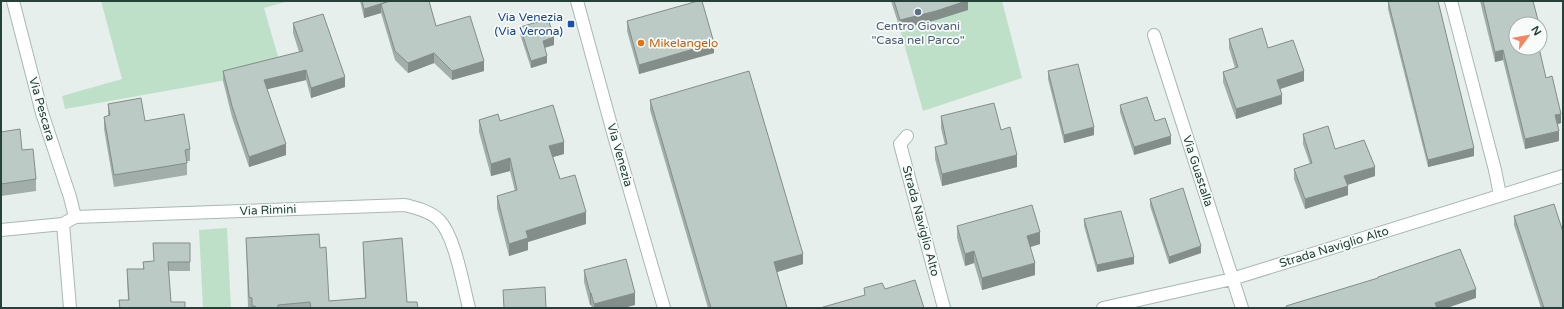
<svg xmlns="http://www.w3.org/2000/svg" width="1564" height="309" viewBox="0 0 1564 309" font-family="'Varela Round',sans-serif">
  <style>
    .green { fill: #bfe0c8 }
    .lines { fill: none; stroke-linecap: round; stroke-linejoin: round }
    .minor-casing { stroke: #a8b8b2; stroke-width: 14 }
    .minor { stroke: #fff; stroke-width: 12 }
    .wall { fill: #a1aea9 }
    .shaded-wall { fill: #838d89 }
    .building { fill: #bbcac4; stroke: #838d89 }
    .service-dot { fill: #5c6f8a; stroke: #f7fbf9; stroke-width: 1.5 }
    .transit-dot { fill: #1a4fb4; stroke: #f7fbf9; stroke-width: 1.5 }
    .food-dot { fill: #e8710a; stroke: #f7fbf9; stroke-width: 1.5 }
    .labels { text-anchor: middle; stroke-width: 3.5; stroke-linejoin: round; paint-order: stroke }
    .transit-label { font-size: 12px; fill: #164399; stroke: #f7fbf9; text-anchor: end }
    .service-label { font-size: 12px; fill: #4e5e75; stroke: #f7fbf9 }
    .food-label { font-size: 12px; fill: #c56008; stroke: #f7fbf9; text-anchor: start }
    .street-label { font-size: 12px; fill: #24423a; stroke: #f7fbf9 }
  </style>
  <rect width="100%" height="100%" fill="#e6efeb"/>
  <path class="green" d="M101,1H289L264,8L282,70L65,109L62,96L122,79Z
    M965,1H1002L1022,78L923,111L900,29L968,10Z
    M227,228L231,308H203L199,230Z"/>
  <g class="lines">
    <g class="minor-casing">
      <path id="minor" d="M13,1L42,113L70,197L75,217
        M577,1L614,136L664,308
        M1451,1L1495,170L1500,195
        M1154,35L1242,308
        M907,136L900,144L944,308
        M63,224L70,308
        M1,230L63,224L75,217L405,205C416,208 430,211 439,220C455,236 463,285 469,308
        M1103,308L1232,279L1563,176"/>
    </g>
    <use href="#minor" class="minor"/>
  </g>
  <path class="wall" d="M360,1H429L436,26L484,71L452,80L434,63L408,73L395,60L381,13L364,18Z
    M891,1H968V10L936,20L900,29Z
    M1388,1H1438L1474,156L1428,167L1388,9Z
    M1480,1H1533L1516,24L1546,78L1561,123L1558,124L1559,141L1525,149L1503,60L1495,62Z
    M627,21L714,53L639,74L627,31Z
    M293,23L345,87L311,98L306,80L267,89L286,155L249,167L232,117L223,81V71L299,52L293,33Z
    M520,27L554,45L545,48L547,63L531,68L520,34Z
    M1229,39L1268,48L1304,81L1280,89L1282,104L1236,119L1223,82V72L1235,68L1229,48Z
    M1048,71L1094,135L1064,143L1048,79Z
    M650,100L803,264L777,272L787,308H708L650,110Z
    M108,104L145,121L190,149V161H187V175L114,187L104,129V117L108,116Z
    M1120,105L1155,121L1171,144L1134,155L1120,112Z
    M941,116L1001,130L1017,167L942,186L935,159V147L945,145L941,128Z
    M479,120L500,121L564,154L553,157L560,179L586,224L528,242V250L509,256L497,208V196L515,191L510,171L491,176L479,132Z
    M1,132L22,150L36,179V191L1,196Z
    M1303,134L1335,149L1375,176L1347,185L1348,195L1305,209L1294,179V169L1310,164L1303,144Z
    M1150,199L1201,253L1169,264L1150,206Z
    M1514,216L1563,308H1541L1514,225Z
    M1084,219L1134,264L1097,272L1084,226Z
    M957,226L1040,244L1030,247L1035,275L982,290L974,263L965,266L957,238Z
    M246,238L320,248L329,301L365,298L363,253V242L407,302L418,308H248Z
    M153,243H190V271H168L171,302L185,308H119V300H128L127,278V269H143V262L154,261Z
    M584,270L635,305L623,308H592L591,305H590L584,282Z"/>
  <path class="shaded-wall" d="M966,1H968V10L936,20L900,29V20Z
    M381,4V13L364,18V9Z
    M1540,31H1541V41H1540Z
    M554,37V45L543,48V41Z
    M714,43V53L639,74V65Z
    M1503,50V60L1495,62V52Z
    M434,53V63L408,73V63Z
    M547,56V63L531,68V61Z
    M484,61V71L452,80V71Z
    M306,70V80L264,90V80Z
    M1304,71V81L1277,90V80Z
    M345,77V87L311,98V88Z
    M1282,95V104L1236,119V109Z
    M1561,114V123L1555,125V115Z
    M1094,127V135L1064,143V135Z
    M1559,131V141L1525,149V139Z
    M1171,136V144L1134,155V147Z
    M564,142V154L549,158V146Z
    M286,144V155L249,167V157Z
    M1474,148V156L1428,167V160Z
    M1017,155V167L942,186V174Z
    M510,158V171L491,176V164Z
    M1375,167V176L1344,186V176Z
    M1348,186V195L1305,209V199Z
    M586,212V224L528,242V250L509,256V244L526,231Z
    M1040,232V244L1027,248V236Z
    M1201,246V253L1169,264V257Z
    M974,251V263L965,266V254Z
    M803,254V264L774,273V262Z
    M1134,257V264L1097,272V265Z
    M1035,263V275L982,290V278Z
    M1476,289V298L1447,308H1435V303Z
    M590,293H591V305H590Z
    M635,293V305L623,308H594V304Z"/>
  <path class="building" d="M362,1H390L364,9Z
    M390,1H429L436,26L470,16L484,61L452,71L434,53L408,63L395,51L381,4Z
    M698,1H702L714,43L639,65L627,21Z
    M894,1H966L936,11L900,20Z
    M1388,1H1438L1474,148L1428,160Z
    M1483,1H1533L1539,24H1516V48H1539L1546,78L1552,76L1561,114L1555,115L1559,131L1525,139L1503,50L1495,52Z
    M323,14L345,77L311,88L306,70L264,80L286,144L249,157L232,106L223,71L303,51L293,23Z
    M548,19L554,37L543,41L547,56L531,61L520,27Z
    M1262,28L1268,48L1293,40L1304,71L1277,80L1282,95L1236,109L1223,72L1238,67L1229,39Z
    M1078,64L1094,127L1064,135L1048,71Z
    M749,71L803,254L774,262L787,308H711L650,100Z
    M1147,97L1155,121L1165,118L1171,136L1134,147L1120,105Z
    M141,98L145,121L184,114L190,149L185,150L187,163L114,175L104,117L110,115L108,104Z
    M994,103L1001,130L1010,127L1017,155L942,174L935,147L947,144L941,116Z
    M553,105L564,142L549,146L560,179L575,175L586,212L526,231L528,238L509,244L497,196L517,190L510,158L491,164L479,120L498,114L500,121Z
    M1328,126L1335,149L1364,140L1375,167L1344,176L1348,186L1305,199L1294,169L1312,163L1303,134Z
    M20,129L22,150L33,149L36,179L1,184V132Z
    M1183,188L1201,246L1169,257L1150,199Z
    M1554,204L1563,232V308H1544L1514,216Z
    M1032,205L1040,232L1027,236L1035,263L982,278L974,251L965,254L957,226Z
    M1121,211L1134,257L1097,265L1084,219Z
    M319,234L320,248L326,247L329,301L366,298L363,242L402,238L407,302H417L418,308H311L310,302L278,305V308H256L255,306H252V298L249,297L246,238Z
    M153,243H190V262H168L171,302H185V308H120L119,300H129L127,269H144L143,262L154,261Z
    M1460,249L1476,289L1435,303L1437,308H1287L1286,306L1378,278V277Z
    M626,259L635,293L594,304L591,293H590L584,270Z
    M915,280L924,308H820L865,295L864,288L882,283L885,289Z
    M545,287L546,308H504L503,290Z"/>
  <circle class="service-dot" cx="918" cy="12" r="4"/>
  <rect class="transit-dot" x="567" y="20" width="8" height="8" rx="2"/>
  <circle class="food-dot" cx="641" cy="43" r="4"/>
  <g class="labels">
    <g class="transit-label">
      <text x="563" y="21">Via Venezia<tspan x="563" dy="14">(Via Verona)</tspan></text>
    </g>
    <g class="service-label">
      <text x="918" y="30">Centro Giovani<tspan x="918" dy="14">"Casa nel Parco"</tspan></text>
    </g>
    <g class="food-label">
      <text x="649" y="47">Mikelangelo</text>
    </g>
    <g class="street-label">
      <text transform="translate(42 109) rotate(74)" y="4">Via Pescara</text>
      <text transform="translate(620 155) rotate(74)" y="4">Via Venezia</text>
      <text transform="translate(1198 171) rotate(72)" y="4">Via Guastalla</text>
      <text transform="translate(268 210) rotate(-2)" y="4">Via Rimini</text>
      <text transform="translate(921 221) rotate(75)" y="4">Strada Naviglio Alto</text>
      <text transform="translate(1334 247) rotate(-17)" y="4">Strada Naviglio Alto</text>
    </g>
  </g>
  <rect width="1564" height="309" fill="none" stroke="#24423a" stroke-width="4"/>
  <g transform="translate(1528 36) rotate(58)"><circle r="19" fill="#f7fbf9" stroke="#a3b1ad"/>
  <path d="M0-3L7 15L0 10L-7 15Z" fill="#f4845f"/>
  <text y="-6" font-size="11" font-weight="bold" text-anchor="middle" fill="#24423a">N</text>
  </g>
</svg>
